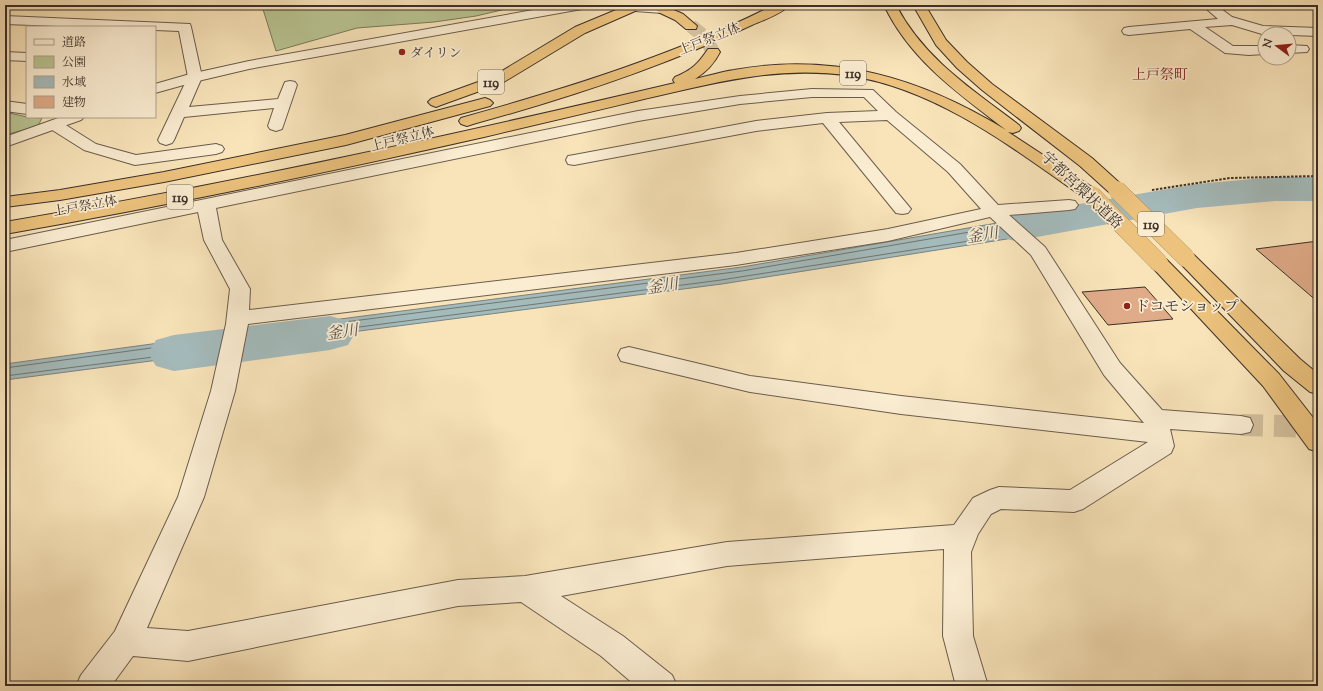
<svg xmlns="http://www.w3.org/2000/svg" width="1323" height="691" viewBox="0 0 1323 691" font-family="'Sorts Mill Goudy','Noto Serif JP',serif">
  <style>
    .green { fill: #b9c593; stroke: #7a7a5e }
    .water { fill: #a4bbbc; stroke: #7a8381 }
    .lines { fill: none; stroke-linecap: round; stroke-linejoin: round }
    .shore { stroke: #707672; stroke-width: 1 }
    .river { fill: #a4bbbc; fill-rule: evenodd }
    .building { fill: #e0ab89; stroke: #3b3029 }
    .minor-tunnel { stroke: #d3c09d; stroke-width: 22; stroke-dasharray: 22 11; stroke-linecap: butt }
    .trunk-tunnel { stroke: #d3c09d; stroke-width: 14; stroke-dasharray: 14 7; stroke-linecap: butt }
    .minor-casing { stroke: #6a5d4d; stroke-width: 2 }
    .tertiary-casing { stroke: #6a5d4d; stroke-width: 2 }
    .trunk-casing { stroke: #3b3029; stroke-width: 2 }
    .path { stroke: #3b3029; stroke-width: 2; stroke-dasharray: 2.5 1.5; stroke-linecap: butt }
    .minor { fill: #fbedd2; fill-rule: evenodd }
    .tertiary { fill: #fbedd2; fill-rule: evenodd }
    .trunk { fill: #ecc27d; fill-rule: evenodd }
    .trunk-bridge-casing { stroke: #3b3029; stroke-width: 18; stroke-linecap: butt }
    .trunk-bridge { stroke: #ecc27d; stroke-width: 18 }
    .poi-dot { fill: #8f2418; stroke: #fbedd2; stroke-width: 1.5 }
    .labels { text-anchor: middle; stroke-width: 3.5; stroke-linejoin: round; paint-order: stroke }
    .far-street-label { font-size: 13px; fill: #3b3029; stroke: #fbedd2 }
    .far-poi-label { font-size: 13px; fill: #3b3029; stroke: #fbedd2; text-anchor: start }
    .shield { fill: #fbedd2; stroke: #75695c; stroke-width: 1 }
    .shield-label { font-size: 14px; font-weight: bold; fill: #3b3029 }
    .far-quarter-label { font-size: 14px; fill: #7a1f14; stroke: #fbedd2 }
    .street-label { font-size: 15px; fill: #3b3029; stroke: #fbedd2 }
    .poi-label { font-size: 15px; fill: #3b3029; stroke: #fbedd2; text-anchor: start }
    .water-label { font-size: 16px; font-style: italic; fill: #55534e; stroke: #fbedd2 }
  </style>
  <rect width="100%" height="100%" fill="#f9e4ba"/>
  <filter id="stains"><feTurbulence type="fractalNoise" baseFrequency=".005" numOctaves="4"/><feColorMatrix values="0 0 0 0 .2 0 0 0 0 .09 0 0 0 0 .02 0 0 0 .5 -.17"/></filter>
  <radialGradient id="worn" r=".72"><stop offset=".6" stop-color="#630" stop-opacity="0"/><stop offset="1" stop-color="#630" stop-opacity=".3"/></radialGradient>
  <path class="green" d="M246,5H523L476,16L434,22L357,28L276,51L262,6Z
    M5,112L27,117L42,118L38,126L5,135Z"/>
  <path class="water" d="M1318,183V195H1277L1223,199L1169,209L1156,196L1206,188L1246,184Z
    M1077,209L1093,226L1031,235L1016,220Z
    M997,223L1013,238L722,284L259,344L263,329L742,267Z
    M225,334L220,352L5,380V364Z"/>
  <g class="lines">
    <path class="shore" d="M1266,187L1268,190L1266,191L1222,195L1171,204L1167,201L1168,198L1207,192Z
      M1075,214L1082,220V223L1033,230L1027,224L1029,222Z
      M995,228L1001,233V236L721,280L267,339L265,337L267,332L742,271Z
      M5,368L217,339L219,341L216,349L5,376"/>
    <path class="river" d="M1275,177H1318V201H1275L1197,208L1015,241L1000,237L993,228L1000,219L1015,215L1197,184Z
      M330,316L348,321L355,333L348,345L330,350L174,371L156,366L148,353L156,340L174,335Z"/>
  </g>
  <path class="building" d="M1318,241V302L1256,249Z
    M1145,287L1173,319L1108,325L1082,292Z"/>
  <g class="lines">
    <path class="minor-tunnel" d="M1241,425L1318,427"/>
    <path class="trunk-tunnel" d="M691,26L705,37L713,52"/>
    <g class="minor-casing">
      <path id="minor" d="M1202,5H1216L1232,17L1263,26L1318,28V36L1262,34L1232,25L1205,27L1233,46H1265V54L1249,55L1225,53L1190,29L1129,35L1124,34L1122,31L1124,28L1129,27L1218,19Z
        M5,16L190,24L191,27L202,77L189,107L278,99L285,82L290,81L295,82L297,85L282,129L276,131L270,129L268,126L274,108L184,117L174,140L172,143L166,145L160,143L158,140L188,77L179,31L155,30V27H86L5,24Z
        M1289,45L1307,46L1309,49L1307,52L1289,53Z
        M5,52L27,53V61L5,60Z
        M812,89L873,90L896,112L960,164L998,205L1069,200L1075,201L1078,205L1075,209L1069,210L1009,215L1045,247L1120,363L1162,410L1241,416L1250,418L1253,425L1250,432L1241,434L1170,429L1174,446L1171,453L1083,509L1074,512L1001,509L991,514L978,534L971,552L973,636L988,686H956L943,636L944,549L727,566L561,596L623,636L672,675L677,686H636L601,656L521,602L458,606L188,661L133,656L111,686H76L81,675L115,631L178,497L211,391L226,324L230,289L204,240L198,212L5,252V240L638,111L740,96ZM812,97H864L878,111L827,113L756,121L574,155L568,156L566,160L568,164L574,165L756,131L823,123L896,213L902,214L908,213L911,209L839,122L887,120L948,172L981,209L888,229L736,253L249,310L250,289L222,240L216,208L638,121L740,104ZM990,217L1031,255L1104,375L1144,423L901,396L750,376L629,347L621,349L618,355L621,361L629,363L750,392L901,414L1148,442L1070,490L999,487L990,490L973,498L954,525L727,542L525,576L458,580L188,631L147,628L204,497L235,391L248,324L736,265L888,241Z
        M5,101L27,104V114L5,111Z
        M55,120L61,122L96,144L136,155L216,144L222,146L224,149L222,152L216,154L135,165L84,150L49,128L47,125L49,122Z"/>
    </g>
    <g class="tertiary-casing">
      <path id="tertiary" d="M561,5H588L586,8L582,9L249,69L198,81L155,93V84L190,74L249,61Z
        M603,5H658L666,6L668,9L666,12L662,13L609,9L605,8Z
        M61,117H84L81,120L5,147V137Z"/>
    </g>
    <g class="trunk-casing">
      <path id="trunk" d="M628,5H644L642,8L585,33L502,83L441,105L436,107L431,105L428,102L431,99L492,77L575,27Z
        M662,5L683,14L697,26L696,29H686L675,20L658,12L656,9L658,6Z
        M774,5H789C784,13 761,21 752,25C662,67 568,98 473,124L467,126L461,124L459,121L461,118C568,88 675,55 774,5Z
        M884,5H896C923,58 973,90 1019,125L1021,128L1019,131L1013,133L1008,132L1098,191L1101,195L1098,199L1092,200L1086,199C1014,149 939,90 851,76C778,65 714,83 644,99C591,112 537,124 484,137C325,173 165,206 5,234V222C230,184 453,135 675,83L673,80L675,77C692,70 698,64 708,49H718L720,52C714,64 706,72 695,79C708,76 721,72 734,70C834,52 921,78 1006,130C959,94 910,60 884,5Z
        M913,5H925L946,40L967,62L992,84L1092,158L1123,186L1126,190L1123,194L1117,195L1111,194L1080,166L982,90L957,68L936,45Z
        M485,98L490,100L493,103L490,106L346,145L164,182L60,200L5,207V197L60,190L164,172L345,135Z
        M1186,252L1193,254L1300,359L1318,374V394L1310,392L1284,371L1179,262L1176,258L1179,254Z
        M1159,257L1166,259L1279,374L1318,424V452L1309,449L1263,386L1152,267L1149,263L1152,259Z"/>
    </g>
    <path class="path" d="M1152,190L1230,178L1318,176"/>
    <use href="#minor" class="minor"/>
    <use href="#tertiary" class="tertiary"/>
    <use href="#trunk" class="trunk"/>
    <g class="trunk-bridge-casing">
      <path id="trunk-bridge" d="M1117,190L1186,258
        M1092,195L1159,263"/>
    </g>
    <use href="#trunk-bridge" class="trunk-bridge"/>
  </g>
  <g class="poi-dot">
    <circle cx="402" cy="52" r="4"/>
    <circle cx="1127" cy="306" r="4"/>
  </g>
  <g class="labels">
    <g class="far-street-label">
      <text transform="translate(709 38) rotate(-22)" y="5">上戸祭立体</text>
      <text transform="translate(402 138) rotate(-14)" y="5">上戸祭立体</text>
      <text transform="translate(85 205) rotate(-10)" y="5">上戸祭立体</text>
    </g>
    <g class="far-poi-label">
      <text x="410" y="57">ダイリン</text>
    </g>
    <g class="shield">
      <rect x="840" y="61" width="26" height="24" rx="3"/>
      <rect x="478" y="70" width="26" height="24" rx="3"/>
      <rect x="167" y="185" width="26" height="24" rx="3"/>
      <rect x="1138" y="212" width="26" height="24" rx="3"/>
    </g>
    <g class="shield-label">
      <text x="853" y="78">119</text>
      <text x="491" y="87">119</text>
      <text x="180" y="202">119</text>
      <text x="1151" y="229">119</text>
    </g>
    <g class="far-quarter-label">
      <text x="1160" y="79">上戸祭町</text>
    </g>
    <g class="street-label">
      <text transform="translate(1082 190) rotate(43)" y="5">宇都宮環状道路</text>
    </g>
    <g class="poi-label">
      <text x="1135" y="311">ドコモショップ</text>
    </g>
    <g class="water-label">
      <text transform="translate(982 234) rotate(-9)" y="6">釜川</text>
      <text transform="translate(662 285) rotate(-9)" y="6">釜川</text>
      <text transform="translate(342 331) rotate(-8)" y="6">釜川</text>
    </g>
  </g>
  <rect width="1323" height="691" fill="none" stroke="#f9e4ba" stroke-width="20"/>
  <rect x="6" y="6" width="1311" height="679" fill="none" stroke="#3b3029" stroke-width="2"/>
  <rect x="10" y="10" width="1303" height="671" fill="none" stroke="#3b3029"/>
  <rect x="26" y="26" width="130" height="92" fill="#fbedd2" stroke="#aea18e"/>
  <rect x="34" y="39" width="20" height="6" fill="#fbedd2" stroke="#aea18e"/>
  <text x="62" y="46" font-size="12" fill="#3b3029">道路</text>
  <rect x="34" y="56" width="20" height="12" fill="#b9c593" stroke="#aea18e"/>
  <text x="62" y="66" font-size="12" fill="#3b3029">公園</text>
  <rect x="34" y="76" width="20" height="12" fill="#a4bbbc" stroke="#aea18e"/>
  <text x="62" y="86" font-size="12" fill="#3b3029">水域</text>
  <rect x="34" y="96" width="20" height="12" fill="#e0ab89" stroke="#aea18e"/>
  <text x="62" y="106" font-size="12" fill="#3b3029">建物</text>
  <g transform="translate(1277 46) rotate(286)"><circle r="19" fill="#fbedd2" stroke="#aea18e"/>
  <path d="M0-3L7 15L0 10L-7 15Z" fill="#8f2418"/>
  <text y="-6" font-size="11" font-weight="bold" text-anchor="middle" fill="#3b3029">N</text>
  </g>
  <rect width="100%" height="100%" filter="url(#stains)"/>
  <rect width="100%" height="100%" fill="url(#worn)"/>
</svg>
